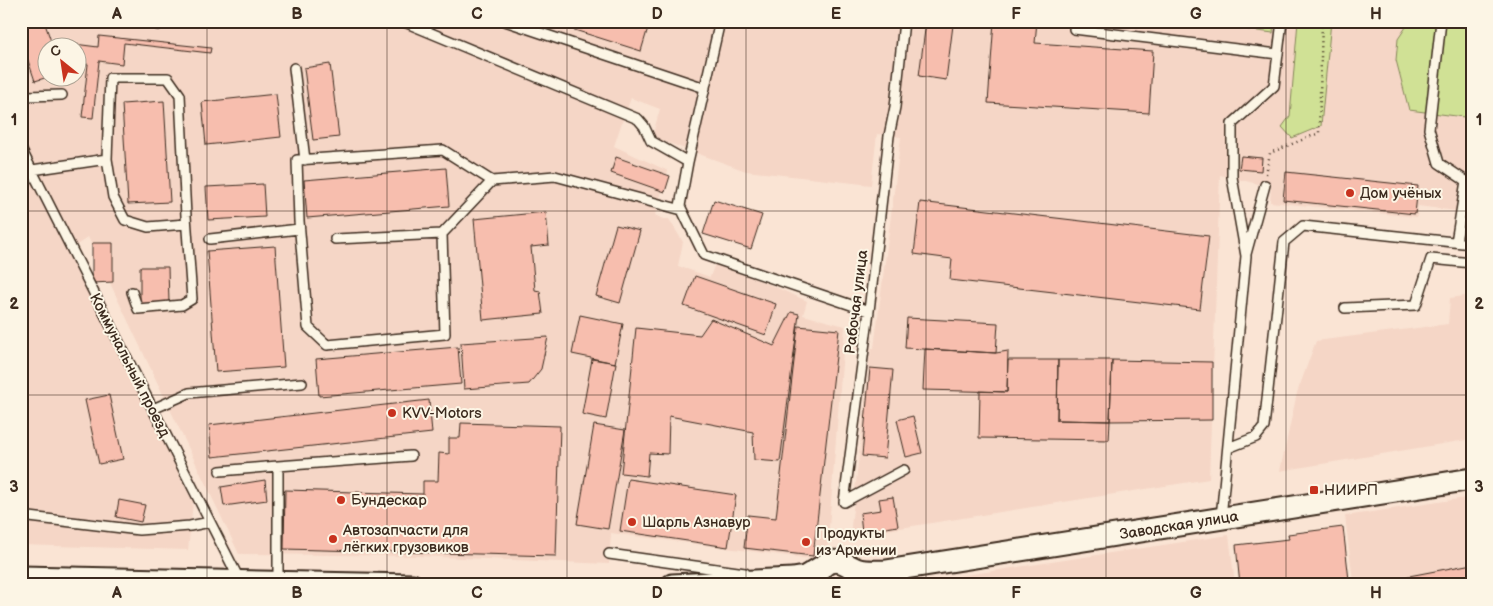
<svg xmlns="http://www.w3.org/2000/svg" width="1493" height="606" viewBox="0 0 1493 606" font-family="'Balsamiq Sans',sans-serif">
  <style>
    .built { fill: #f5d6c6; fill-rule: evenodd }
    .green { fill: #d0e195; stroke: #86865a }
    .building { fill: #f7beae; stroke: #3b2a1e }
    .lines { fill: none; stroke-linecap: round; stroke-linejoin: round }
    .service-casing { stroke: #3b2a1e; stroke-width: 12 }
    .tertiary-casing { stroke: #3b2a1e; stroke-width: 25 }
    .path { stroke: #3b2a1e; stroke-width: 2.5; stroke-dasharray: 1 4; stroke-linecap: butt }
    .service { stroke: #fcf5e5; stroke-width: 9 }
    .tertiary { stroke: #fcf5e5; stroke-width: 21 }
    .grid { fill: none; stroke: #3b2a1e; stroke-width: 1; stroke-opacity: 0.55 }
    .poi-dot { fill: #c8321e; stroke: #fcf5e5; stroke-width: 2 }
    .labels { text-anchor: middle; stroke-width: 4; stroke-linejoin: round; paint-order: stroke }
    .poi-label { font-size: 15px; fill: #3b2a1e; stroke: #fcf5e5; text-anchor: start }
    .street-label { font-size: 15px; fill: #3b2a1e; stroke: #fcf5e5 }
    .neatline { fill: none; stroke: #3b2a1e; stroke-width: 2 }
    .grid-label { font-size: 16px; text-anchor: middle; font-weight: bold; fill: #3b2a1e }
  </style>
  <rect width="100%" height="100%" fill="#fae4d4"/>
  <filter id="ink" filterUnits="userSpaceOnUse"><feTurbulence type="fractalNoise" baseFrequency=".02" numOctaves="2"/><feDisplacementMap in="SourceGraphic" scale="10" xChannelSelector="R" yChannelSelector="G"/><feConvolveMatrix kernelMatrix="1 2 1 2 8 2 1 2 1" color-interpolation-filters="sRGB"/></filter>
  <g filter="url(#ink)">
    <path class="built" d="M21,21H1472V213L1418,206L1417,217L1270,202L1271,187L1220,175L1209,479L850,536L871,348H874L875,340L901,137L877,134L871,185L746,171L652,137L660,109L631,98L621,125L614,146L668,171L655,215L663,219H669L683,242L678,266L710,277L716,261L807,301L803,315L845,326L827,552L819,560L611,533L609,564L417,556L239,554L88,237L67,252L193,502L188,550L21,545ZM48,48H78V78H48Z
      M1472,295V439L1280,471L1297,393L1316,341L1448,324L1450,298Z
      M1472,497V585H1326L1353,581L1345,516Z
      M1229,535L1235,585H900Z"/>
    <path class="green" d="M1183,21H1274L1273,33Z
      M1298,21H1331L1321,126L1292,138L1282,127L1290,116Z
      M1410,21H1472V118L1409,110L1396,60L1398,39Z"/>
    <path class="building" d="M21,21H44L51,41L98,47L99,36L211,48L210,53L124,43L122,64L99,61L93,118L82,117L88,64L78,67V48H48V77L35,81L21,40Z
      M546,21H650L641,51Z
      M994,21H1037L1035,43L1153,51L1149,113L988,103Z
      M926,22L953,25L946,80L919,76Z
      M330,64L339,137L313,140L304,68Z
      M276,94L281,137L206,145L202,102Z
      M164,101L170,202L128,204L122,104Z
      M1241,156L1262,158L1261,171L1239,169Z
      M616,157L670,176L665,192L611,173Z
      M446,168L449,206L307,218L304,180Z
      M1286,172L1418,186L1415,214L1283,200Z
      M263,184L265,217L208,220L206,187Z
      M714,200L762,215L751,249L703,234Z
      M920,202L1209,236L1200,309L950,280L952,259L914,254Z
      M546,212L549,245L531,247L535,290L540,291L543,314L483,320L474,219Z
      M616,225L640,231L620,303L596,296Z
      M92,243H113V282L92,283Z
      M275,246L284,367L216,372L207,251Z
      M140,267H168L169,303L140,304Z
      M695,276L776,304L766,335L684,306Z
      M791,312L799,314L780,462L754,460L753,432L669,416L668,454L649,453L647,476L621,473L636,328L700,335L711,319L774,346Z
      M580,315L623,324L615,363L572,354Z
      M907,318L998,323L996,353L905,348Z
      M1472,322V348L1468,323Z
      M798,326L839,330L813,556L744,548L748,515L776,518Z
      M548,337L541,369L529,384L464,389L461,343Z
      M458,347L461,384L319,396L316,359Z
      M925,349L996,353L1008,351L1007,392L923,390Z
      M592,359L616,363L606,419L582,414Z
      M1008,360H1058L1057,420L1110,421L1109,440L979,438L980,391L1007,392Z
      M1058,360H1112L1110,421L1057,420Z
      M1112,360L1212,362V420L1110,421Z
      M870,368L893,370L885,458L862,456Z
      M109,395L123,459L99,464L85,400Z
      M429,400L432,433L212,457L209,425Z
      M913,416L922,453L906,457L897,420Z
      M461,423L560,426L556,556L284,549L285,490L423,494V481H438L439,453L449,454V438H460Z
      M594,425L625,430L608,529L577,524Z
      M628,479L736,495L728,547L620,531Z
      M265,480L267,500L224,506L221,487Z
      M893,497L898,526L862,532L860,513L881,510L879,499Z
      M119,500L145,505L141,522L116,517Z
      M1343,527L1349,580L1313,585H1240L1236,545L1289,539L1288,534Z
      M1472,564V585H1362Z"/>
    <g class="lines">
      <g class="service-casing">
        <path id="service" d="M151,21L158,25
          M402,21L638,119L644,126L651,141L688,162L680,206L704,255L869,311
          M505,21L705,88
          M709,21L719,25
          M1441,21L1429,129L1439,163L1466,181L1456,242
          M1074,29L1278,54
          M294,68L305,160
          M21,99L27,96L62,95
          M21,149L240,581
          M107,159L113,197L125,220L148,227L186,224
          M688,162L720,21
          M32,170L107,159L110,78H168L180,95L186,216L192,299L182,305L138,309L132,292
          M492,181L443,150L297,160L299,221L308,327L327,345L445,334L442,234L492,181L555,176L682,210
          M210,239L299,229
          M335,239L442,234
          M1246,254L1265,185
          M1345,308L1416,305L1431,259L1472,263
          M153,409L189,393L302,383
          M1228,448L1256,437L1264,427L1284,242L1303,226L1472,244
          M220,471L278,466
          M844,502L869,311L889,136L895,107L904,21
          M844,502L904,470
          M21,516L139,530L190,526L210,522
          M1221,518L1246,256L1232,177V124L1274,86L1282,21
          M609,554L745,573
          M278,582V466L411,456"/>
      </g>
      <g class="tertiary-casing">
        <path id="tertiary" d="M21,577L412,585
          M672,585L793,579L805,577L823,566
          M816,585C815,571 826,558 841,562C847,564 852,568 859,570C868,572 877,571 886,571L1472,479"/>
      </g>
      <path class="path" d="M1266,174L1270,153L1319,133L1322,21"/>
      <use href="#service" class="service"/>
      <use href="#tertiary" class="tertiary"/>
    </g>
  </g>
  <path class="grid" d="M207,21V585M387,21V585M567,21V585M746,21V585M926,21V585M1106,21V585M1286,21V585M21,211H1472M21,395H1472"/>
  <g class="poi-dot">
    <circle cx="1350" cy="193" r="5"/>
    <circle cx="392" cy="413" r="5"/>
    <rect x="1309" y="485" width="10" height="10" rx="2.5"/>
    <circle cx="341" cy="500" r="5"/>
    <circle cx="632" cy="522" r="5"/>
    <circle cx="333" cy="539" r="5"/>
    <circle cx="806" cy="542" r="5"/>
  </g>
  <g class="labels">
    <g class="poi-label">
      <text x="1360" y="198">Дом учёных</text>
      <text x="402" y="418">KVV-Motors</text>
      <text x="1324" y="495">НИИРП</text>
      <text x="351" y="505">Бундескар</text>
      <text x="642" y="527">Шарль Азнавур</text>
      <text x="343" y="535">Автозапчасти для<tspan x="343" dy="17">лёгких грузовиков</tspan></text>
      <text x="816" y="538">Продукты<tspan x="816" dy="17">из Армении</tspan></text>
    </g>
    <g class="street-label">
      <text transform="translate(856 302) rotate(-83)" y="5">Рабочая улица</text>
      <text transform="translate(130 365) rotate(63)" y="5">Коммунальный проезд</text>
      <text transform="translate(1179 525) rotate(-9)" y="5">Заводская улица</text>
    </g>
  </g>
  <rect width="1493" height="606" fill="none" stroke="#fcf5e5" stroke-width="55"/>
  <g transform="translate(62 62) rotate(330)"><circle r="24" fill="#fcf5e5" stroke="#afa495"/>
  <path d="M0-4L9 19L0 12L-9 19Z" fill="#c8321e"/>
  <text y="-8" font-size="14" font-weight="bold" text-anchor="middle" fill="#3b2a1e">С</text>
  </g>
  <rect x="28" y="28" width="1438" height="550" class="neatline"/>
  <g class="grid-label">
    <text x="117" y="19">A</text>
    <text x="297" y="19">B</text>
    <text x="477" y="19">C</text>
    <text x="657" y="19">D</text>
    <text x="836" y="19">E</text>
    <text x="1016" y="19">F</text>
    <text x="1196" y="19">G</text>
    <text x="1376" y="19">H</text>
    <text x="14" y="125">1</text>
    <text x="1479" y="125">1</text>
    <text x="14" y="309">2</text>
    <text x="1479" y="309">2</text>
    <text x="14" y="492">3</text>
    <text x="1479" y="492">3</text>
    <text x="117" y="598">A</text>
    <text x="297" y="598">B</text>
    <text x="477" y="598">C</text>
    <text x="657" y="598">D</text>
    <text x="836" y="598">E</text>
    <text x="1016" y="598">F</text>
    <text x="1196" y="598">G</text>
    <text x="1376" y="598">H</text>
  </g>
</svg>
